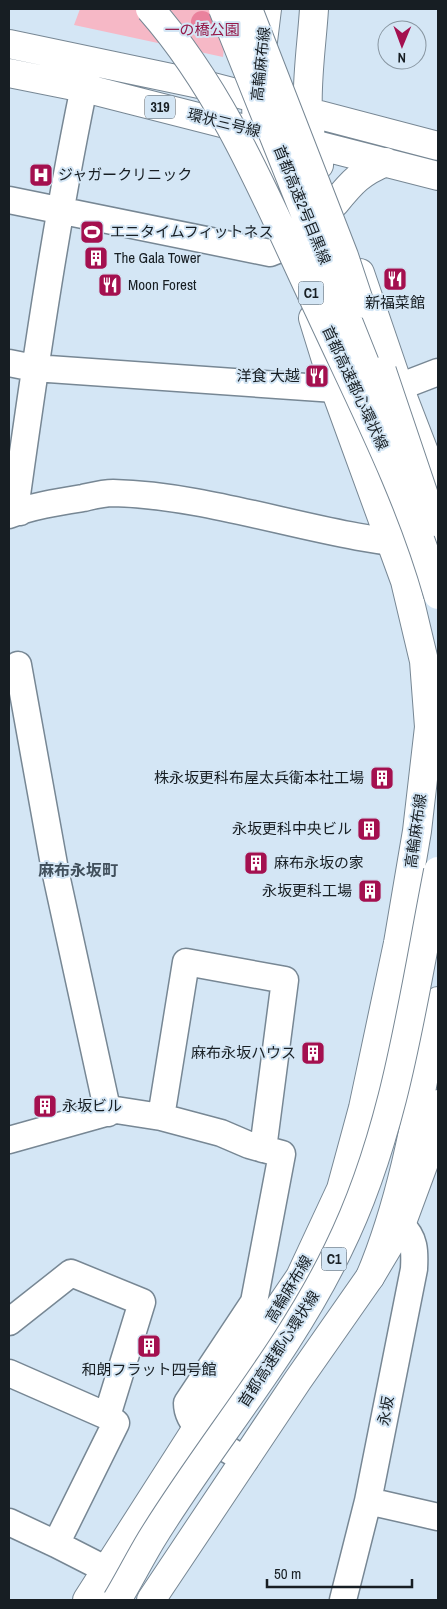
<svg xmlns="http://www.w3.org/2000/svg" width="447" height="1609" viewBox="0 0 447 1609" font-family="'Archivo Narrow','Noto Sans JP',sans-serif">
  <style>
    .green { fill: #f6b8c6 }
    .water { fill: #ea829d }
    .lines { fill: none; stroke-linecap: round; stroke-linejoin: round }
    .minor-casing { stroke: #778794; stroke-width: 29 }
    .major-casing { stroke: #778794; stroke-width: 30 }
    .highway-casing { stroke: #778794; stroke-width: 30 }
    .minor { stroke: #fff; stroke-width: 26 }
    .major { stroke: #fff; stroke-width: 28 }
    .highway { stroke: #fff; stroke-width: 28 }
    .highway-bridge-casing { stroke: #778794; stroke-width: 30; stroke-linecap: butt }
    .highway-bridge { stroke: #fff; stroke-width: 28 }
    .labels { text-anchor: middle; stroke-width: 4; stroke-linejoin: round; paint-order: stroke }
    .shield { fill: #d4e6f5; stroke: #505a62; stroke-width: 1 }
    .shield-label { font-size: 14px; font-weight: bold; fill: #171e23 }
    .park-label { font-size: 15px; fill: #951949; stroke: #d4e6f5 }
    .street-label { font-size: 15px; fill: #171e23; stroke: #d4e6f5 }
    .poi-label { font-size: 15px; fill: #171e23; stroke: #d4e6f5; text-anchor: start }
    .neighbourhood-label { font-size: 16px; font-weight: bold; fill: #41505c; stroke: #d4e6f5 }
  </style>
  <rect width="100%" height="100%" fill="#d4e6f5"/>
  <path class="green" d="M80,9H228L223,57L74,25Z"/>
  <path class="water" d="M191 22a11 11 0 1 1 22 0a11 11 0 1 1-22 0Z"/>
  <g class="lines">
    <g class="minor-casing">
      <path id="minor" d="M9,200L270,253L290,245
        M9,363L34,368L335,389
        M399,387L438,372
        M20,512L17,495C37,352 58,209 88,68
        M9,515C32,506 58,502 83,498C92,496 103,493 113,493C224,496 328,542 438,546
        M18,665L55,870L108,1113
        M161,1117L186,962L285,980L263,1149
        M9,1140L116,1110L161,1117L221,1133L249,1145L282,1154L254,1302L187,1403C187,1431 225,1447 245,1460
        M9,1322L71,1273L142,1302L107,1416L116,1423L56,1544L105,1569
        M9,1373L107,1416
        M368,1501L438,1517
        M9,1522L56,1544
        M343,1600L368,1501L414,1269C415,1251 415,1238 401,1225"/>
    </g>
    <g class="major-casing">
      <path id="major" d="M314,9C311,59 299,118 319,165
        M9,44L209,86L438,146
        M9,73L84,88L245,129
        M297,140L438,176
        M266,183L257,149L256,98L267,9
        M335,203C352,182 361,172 386,162
        M360,273L399,387L438,488
        M87,1600L197,1428L300,1277L341,1189L363,1108L398,943L417,831L429,727L424,661L405,581L335,389L313,318
        M151,1600L298,1380L370,1277L401,1225L428,1152L438,1104"/>
    </g>
    <g class="highway-casing">
      <path id="highway" d="M370,1277C407,1189 420,1094 438,1001"/>
    </g>
    <use href="#minor" class="minor"/>
    <use href="#major" class="major"/>
    <use href="#highway" class="highway"/>
    <g class="highway-bridge-casing">
      <path id="highway-bridge" d="M150,9C226,95 270,207 319,310C362,403 410,496 438,595
        M223,9L378,396
        M248,9L344,256L360,304
        M382,371L433,522
        M117,1600C129,1580 139,1560 151,1540C211,1442 288,1354 338,1250C396,1133 413,998 438,871"/>
    </g>
    <use href="#highway-bridge" class="highway-bridge"/>
  </g>
  <defs>
    <g id="hospital-square" transform="scale(1.25)"><rect x="-9" y="-9" width="18" height="18" rx="4" fill="#a4104f" stroke="#d4e6f5"/><path d="M-5-5h3v3.5h4V-5h3V5h-3V1.5h-4V5h-3Z" fill="#fff"/></g>
    <g id="stadium-square" transform="scale(1.25)"><rect x="-9" y="-9" width="18" height="18" rx="4" fill="#a4104f" stroke="#d4e6f5"/><path d="M0-5a6.5 5 0 1 0 0 10a6.5 5 0 1 0 0-10ZM-3.5-1.8h7v3.6h-7Z" fill="#fff"/></g>
    <g id="building-square" transform="scale(1.25)"><rect x="-9" y="-9" width="18" height="18" rx="4" fill="#a4104f" stroke="#d4e6f5"/><path d="M-4-6H4V6H1V3H-1V6H-4ZM-2.5-4.3h1.7v1.8h-1.7ZM.8-4.3h1.7v1.8H.8ZM-2.5-1h1.7V.8h-1.7ZM.8-1h1.7V.8H.8Z" fill="#fff"/></g>
    <g id="restaurant-square" transform="scale(1.25)"><rect x="-9" y="-9" width="18" height="18" rx="4" fill="#a4104f" stroke="#d4e6f5"/><path d="M-5-6h1v4h1v-4h1v4h1v-4h1v5L-1.5 .5V6h-2V.5L-5-1ZM5-6V6H3V1.5H1.5Q1.5-4 5-6Z" fill="#fff"/></g>
  </defs>
  <g fill-rule="evenodd">
    <use href="#hospital-square" x="41" y="175"/>
    <use href="#stadium-square" x="92" y="232"/>
    <use href="#building-square" x="96" y="258"/>
    <use href="#restaurant-square" x="395" y="279"/>
    <use href="#restaurant-square" x="110" y="285"/>
    <use href="#restaurant-square" x="317" y="376"/>
    <use href="#building-square" x="382" y="778"/>
    <use href="#building-square" x="369" y="829"/>
    <use href="#building-square" x="256" y="863"/>
    <use href="#building-square" x="370" y="891"/>
    <use href="#building-square" x="313" y="1053"/>
    <use href="#building-square" x="45" y="1106"/>
    <use href="#building-square" x="149" y="1346"/>
  </g>
  <g class="labels">
    <g class="shield">
      <rect x="145" y="95.5" width="30" height="23" rx="4"/>
      <rect x="298.5" y="281.5" width="25" height="23" rx="4"/>
      <rect x="321.5" y="1247.5" width="25" height="23" rx="4"/>
    </g>
    <g class="shield-label">
      <text x="160" y="112">319</text>
      <text x="311" y="298">C1</text>
      <text x="334" y="1264">C1</text>
    </g>
    <g class="park-label">
      <text x="202" y="35">一の橋公園</text>
    </g>
    <g class="street-label">
      <text transform="translate(261 64) rotate(-84)" y="5">高輪麻布線</text>
      <text transform="translate(224 123) rotate(14)" y="5">環状三号線</text>
      <text transform="translate(302 205) rotate(68)" y="5">首都高速2号目黒線</text>
      <text transform="translate(355 388) rotate(65)" y="5">首都高速都心環状線</text>
      <text transform="translate(416 831) rotate(-82)" y="5">高輪麻布線</text>
      <text transform="translate(289 1289) rotate(-59)" y="5">高輪麻布線</text>
      <text transform="translate(279 1349) rotate(-57)" y="5">首都高速都心環状線</text>
      <text transform="translate(386 1411) rotate(-81)" y="5">永坂</text>
    </g>
    <g class="poi-label">
      <text x="58" y="180">ジャガークリニック</text>
      <text x="110" y="237">エニタイムフィットネス</text>
      <text x="114" y="263">The Gala Tower</text>
      <text x="128" y="290">Moon Forest</text>
      <text x="395" y="308" text-anchor="middle">新福菜館</text>
      <text x="300" y="381" text-anchor="end">洋食 大越</text>
      <text x="364" y="783" text-anchor="end">株永坂更科布屋太兵衛本社工場</text>
      <text x="352" y="834" text-anchor="end">永坂更科中央ビル</text>
      <text x="274" y="868">麻布永坂の家</text>
      <text x="352" y="896" text-anchor="end">永坂更科工場</text>
      <text x="296" y="1058" text-anchor="end">麻布永坂ハウス</text>
      <text x="62" y="1111">永坂ビル</text>
      <text x="149" y="1375" text-anchor="middle">和朗フラット四号館</text>
    </g>
    <g class="neighbourhood-label">
      <text x="78" y="876">麻布永坂町</text>
    </g>
  </g>
  <rect width="447" height="1609" fill="none" stroke="#171e23" stroke-width="20"/>
  <g transform="translate(402 45) rotate(181)"><circle r="24" fill="#d4e6f5" stroke="#8896a1"/>
  <path d="M0-4L9 19L0 12L-9 19Z" fill="#a4104f"/>
  <text y="-8" font-size="14" font-weight="bold" text-anchor="middle" fill="#171e23">N</text>
  </g>
  <path d="M267 1579v8h145v-8" fill="none" stroke="#171e23" stroke-width="2.5"/>
  <text x="274" y="1579" font-size="15" fill="#171e23" stroke="#d4e6f5" stroke-width="4" paint-order="stroke">50 m</text>
</svg>
